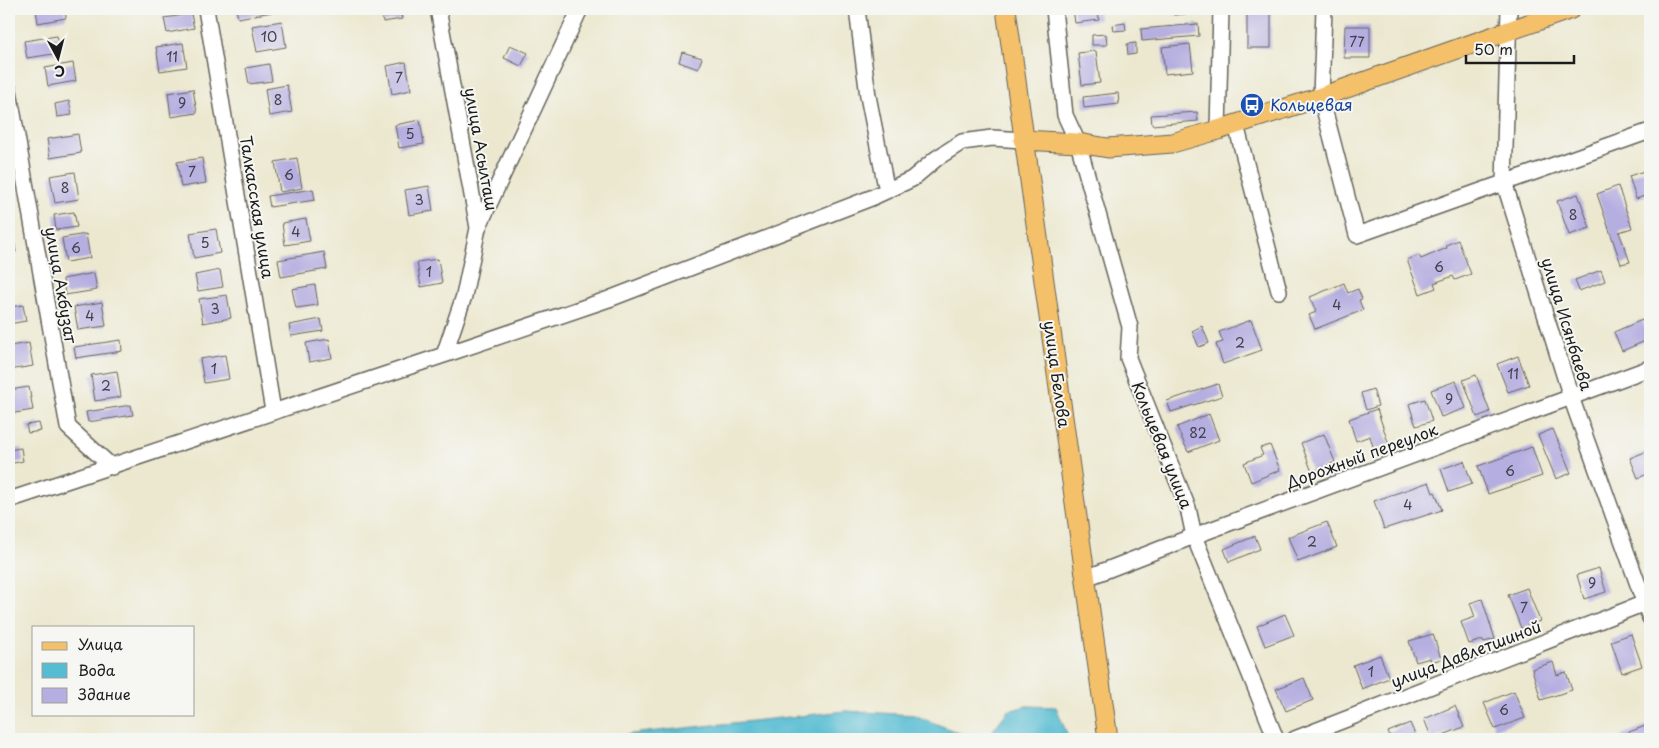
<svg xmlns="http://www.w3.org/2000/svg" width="1659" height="748" viewBox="0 0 1659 748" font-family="'Playpen Sans',sans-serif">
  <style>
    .water { fill: #55bcd2; stroke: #386c77 }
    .building { fill: #b5aee0 }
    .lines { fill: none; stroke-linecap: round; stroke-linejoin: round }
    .minor-casing { stroke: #65635b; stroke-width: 18 }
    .major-casing { stroke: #65635b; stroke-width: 21 }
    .minor { stroke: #fff; stroke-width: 15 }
    .major { stroke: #f4c16b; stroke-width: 19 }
    .labels { text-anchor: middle; stroke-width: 4; stroke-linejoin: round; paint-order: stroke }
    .number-label { font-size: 14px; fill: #42404d }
    .transit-label { font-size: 16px; fill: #164399; stroke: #f6f6f2; text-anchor: start }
    .street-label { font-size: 16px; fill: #1c1c1c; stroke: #f6f6f2 }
  </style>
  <rect width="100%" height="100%" fill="#f6f6f2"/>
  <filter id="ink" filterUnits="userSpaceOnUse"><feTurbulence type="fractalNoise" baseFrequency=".02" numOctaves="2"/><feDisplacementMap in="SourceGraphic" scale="10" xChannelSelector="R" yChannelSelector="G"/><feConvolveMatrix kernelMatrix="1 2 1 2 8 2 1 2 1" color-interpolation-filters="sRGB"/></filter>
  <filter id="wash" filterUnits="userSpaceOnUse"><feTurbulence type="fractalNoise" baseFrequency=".0096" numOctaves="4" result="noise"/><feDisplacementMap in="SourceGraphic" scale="20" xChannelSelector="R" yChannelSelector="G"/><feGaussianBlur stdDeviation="1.12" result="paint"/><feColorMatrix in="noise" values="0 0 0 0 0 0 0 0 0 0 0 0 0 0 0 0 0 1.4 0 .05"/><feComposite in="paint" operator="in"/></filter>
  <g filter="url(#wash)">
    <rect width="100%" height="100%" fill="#ece8d0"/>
    <path class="water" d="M1027,706L1056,707L1069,739H600L639,733L846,711L914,715L962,734H990L1008,711Z"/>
    <g id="blocks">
      <path class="building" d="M36,9H65L66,18L38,23Z
        M236,9H272V12L238,18Z
        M381,9H400L402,19L383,22Z
        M1073,9H1098L1099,20L1075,23Z
        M1173,9H1194L1195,13L1174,15Z
        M1247,9H1271V48H1247Z
        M191,14L194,28L167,33L164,18Z
        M282,21L286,47L257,52L252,26Z
        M1125,23L1126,30L1113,31L1112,25Z
        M1198,24L1199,36L1142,41L1141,29Z
        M1345,26H1370V58H1344Z
        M1106,34L1107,45H1092V35Z
        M57,36L60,53L27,58L24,41Z
        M183,43L187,67L160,71L156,47Z
        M1136,43V54L1128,55L1127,44Z
        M1190,44L1193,71L1165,74L1162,47Z
        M510,45L528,53L521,66L504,58Z
        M1096,51L1100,83L1082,85L1078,53Z
        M682,52L702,58L698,69L679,62Z
        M406,62L411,90L392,94L387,66Z
        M73,63L76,81L48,86L45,68Z
        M269,64L272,81L249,84L246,68Z
        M287,85L292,112L269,116L265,89Z
        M193,89L197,113L171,117L168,93Z
        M1118,93L1119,104L1084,108L1083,97Z
        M69,101L72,115L57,117L55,104Z
        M1197,112L1198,121L1152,125L1151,115Z
        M420,120L424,144L399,148L395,125Z
        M78,134L81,153L50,158L47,139Z
        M202,158L206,183L181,187L177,162Z
        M297,158L302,188L280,192L275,162Z
        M1650,169V194L1636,199L1629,176Z
        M75,172L79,199L55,203L50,176Z
        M429,186L433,211L409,215L405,190Z
        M1618,186L1632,228L1619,232L1630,262L1621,264L1597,194Z
        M313,189L315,200L270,207L268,196Z
        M1578,194L1590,228L1569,235L1557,201Z
        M74,212L77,227L56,230L54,215Z
        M306,219L310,241L285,245L282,223Z
        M216,229L220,253L194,258L190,233Z
        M86,234L90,258L66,262L62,238Z
        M14,240L16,252L9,254V241Z
        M1458,240L1471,274L1455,280L1453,276L1434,283L1436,288L1420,294L1407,260L1419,255L1421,259L1447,248L1446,245Z
        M324,252L327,269L281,277L278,260Z
        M438,259L442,283L421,287L417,262Z
        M220,270L223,287L198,291L195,275Z
        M1601,270L1605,281L1579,291L1575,280Z
        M94,273L97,290L65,295L63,279Z
        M1344,283L1348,293L1358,289L1362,299L1359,300L1363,310L1315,329L1309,315L1316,312L1310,297Z
        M315,285L318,305L296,308L292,289Z
        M227,295L231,318L203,323L199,299Z
        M102,302L106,326L78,330L74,307Z
        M23,305L26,321L9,324V307Z
        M321,319L323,331L291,336L289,325Z
        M1251,320L1262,350L1223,364L1216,344L1223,342L1219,332Z
        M1642,320L1650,339L1622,351L1614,332Z
        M1202,326L1209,343L1199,347L1192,331Z
        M329,339L332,358L309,362L306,343Z
        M121,340L122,351L76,358L74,347Z
        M29,343L33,366L9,370V346Z
        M225,355L229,379L204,383L200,359Z
        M1518,356L1529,385L1508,392L1497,364Z
        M117,371L121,397L95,401L91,375Z
        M1476,375L1490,412L1477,417L1463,380Z
        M1456,381L1466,408L1441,417L1431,390Z
        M1218,384L1222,396L1171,412L1167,401Z
        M29,387L33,410L9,414V390Z
        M1373,389L1378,406L1366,410L1361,393Z
        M1425,399L1432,421L1416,426L1409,404Z
        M131,405L133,415L88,422L86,412Z
        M1377,409L1389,445L1374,450L1370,436L1356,441L1349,419Z
        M1209,414L1219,440L1188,452L1177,427Z
        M39,423L41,431L28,433L26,425Z
        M1553,429L1571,473L1556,479L1538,435Z
        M1324,434L1335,462L1312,472L1301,443Z
        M1270,445L1280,470L1251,482L1244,463L1263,455L1260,448Z
        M1532,447L1542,476L1488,494L1478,466Z
        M21,448L23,461L9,464V450Z
        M1650,450V473L1638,478L1630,458Z
        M1464,461L1472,484L1449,492L1441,469Z
        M1429,482L1433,493L1435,492L1442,510L1384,529L1374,501Z
        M1327,522L1337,547L1298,562L1288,537Z
        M1255,536L1260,549L1229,562L1224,549Z
        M1599,568L1606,592L1584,599L1577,575Z
        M1527,588L1540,621L1521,628L1508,595Z
        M1482,599L1495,639L1484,642L1483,640L1469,644L1461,622L1475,617L1470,603Z
        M1285,614L1294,635L1265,646L1257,626Z
        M1433,634L1441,659L1431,662L1430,658L1416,662L1409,641Z
        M1631,634L1642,666L1622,673L1611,641Z
        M1380,655L1389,678L1362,689L1353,665Z
        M1553,662L1557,675L1566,672L1572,690L1541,700L1532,669Z
        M1304,678L1313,700L1286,711L1276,689Z
        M1514,691L1525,718L1495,729L1484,703Z
        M1455,706L1464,727L1432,739L1424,719Z
        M1410,723L1417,739H1391L1388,732Z
        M1648,725L1650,730V739H1623L1621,735Z"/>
    </g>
  </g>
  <g filter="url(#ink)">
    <use href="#blocks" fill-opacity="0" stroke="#65635b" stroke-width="1"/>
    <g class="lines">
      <g class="minor-casing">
        <path id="minor" d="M206,9L273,411
          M857,9L868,96L885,182L889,190
          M1054,9L1065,115L1078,143L1130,327L1128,358L1188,508L1194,536L1276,739
          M1324,9L1321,97L1357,235L1650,131
          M1509,9L1504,182L1571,397L1650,618
          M9,91L68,427L112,467
          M1236,125L1279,291
          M1218,130L1221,9
          M478,228L580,9
          M444,355L609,299L871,198L912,179L937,158L962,142L992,138L1023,140
          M9,500L444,355L464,296L478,228L438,9
          M1086,578L1194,536L1650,368
          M1295,739L1650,601"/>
      </g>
      <g class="major-casing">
        <path id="major" d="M1006,9L1108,739
          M1023,140L1078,143L1108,148L1172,143L1218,130L1321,97L1571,9"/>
      </g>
      <use href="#minor" class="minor"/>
      <use href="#major" class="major"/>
    </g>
  </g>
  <defs>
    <g id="bus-disc" transform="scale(1.25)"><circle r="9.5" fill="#1a4fb4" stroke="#f6f6f2"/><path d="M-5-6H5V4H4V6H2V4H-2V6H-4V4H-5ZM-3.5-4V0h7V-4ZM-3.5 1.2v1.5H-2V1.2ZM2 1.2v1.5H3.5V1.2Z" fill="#fff"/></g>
  </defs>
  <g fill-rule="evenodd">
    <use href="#bus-disc" x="1252" y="105"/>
  </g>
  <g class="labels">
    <g class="number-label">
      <text x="269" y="42">10</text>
      <text x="1357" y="47">77</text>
      <text x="172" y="62">11</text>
      <text x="399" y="83">7</text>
      <text x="278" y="105">8</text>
      <text x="182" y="108">9</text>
      <text x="410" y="139">5</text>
      <text x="192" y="177">7</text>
      <text x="289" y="180">6</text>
      <text x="65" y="193">8</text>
      <text x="419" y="205">3</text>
      <text x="1573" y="220">8</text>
      <text x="296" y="237">4</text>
      <text x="205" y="248">5</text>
      <text x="76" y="253">6</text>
      <text x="1439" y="272">6</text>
      <text x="429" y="277">1</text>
      <text x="1337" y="310">4</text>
      <text x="215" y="314">3</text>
      <text x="90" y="321">4</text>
      <text x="1240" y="348">2</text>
      <text x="214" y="374">1</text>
      <text x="1513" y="379">11</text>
      <text x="106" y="391">2</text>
      <text x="1449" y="404">9</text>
      <text x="1198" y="438">82</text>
      <text x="1510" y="476">6</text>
      <text x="1408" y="510">4</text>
      <text x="1312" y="547">2</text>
      <text x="1592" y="588">9</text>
      <text x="1524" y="613">7</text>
      <text x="1371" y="677">1</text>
      <text x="1504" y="715">6</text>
    </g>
    <g class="transit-label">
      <text x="1270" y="111">Кольцевая</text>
    </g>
    <g class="street-label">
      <text transform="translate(481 149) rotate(80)" y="6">улица Асылташ</text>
      <text transform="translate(257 207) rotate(81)" y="6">Талкасская улица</text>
      <text transform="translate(61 285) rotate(80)" y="6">улица Акбузат</text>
      <text transform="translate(1567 324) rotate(73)" y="6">улица Исянбаева</text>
      <text transform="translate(1057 374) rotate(82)" y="6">улица Белова</text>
      <text transform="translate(1162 445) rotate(68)" y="6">Кольцевая улица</text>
      <text transform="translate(1362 456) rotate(-20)" y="6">Дорожный переулок</text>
      <text transform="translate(1466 654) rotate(-21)" y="6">улица Давлетшиной</text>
    </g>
  </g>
  <rect width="1659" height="748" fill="none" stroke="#f6f6f2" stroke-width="30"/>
  <rect x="32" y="626" width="162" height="90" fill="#f6f6f2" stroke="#9f9f9c"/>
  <rect x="42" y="642" width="25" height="8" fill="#f4c16b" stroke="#9f9f9c"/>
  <text x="78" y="650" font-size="15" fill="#1c1c1c">Улица</text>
  <rect x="42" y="663" width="25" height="15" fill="#55bcd2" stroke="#9f9f9c"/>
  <text x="78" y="676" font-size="15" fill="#1c1c1c">Вода</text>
  <rect x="42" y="688" width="25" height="15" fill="#b5aee0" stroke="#9f9f9c"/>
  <text x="78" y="700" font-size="15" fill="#1c1c1c">Здание</text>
  <g transform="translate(58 58) rotate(173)" stroke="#f6f6f2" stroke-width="4" paint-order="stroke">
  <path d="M0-4L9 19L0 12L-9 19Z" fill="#1c1c1c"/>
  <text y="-8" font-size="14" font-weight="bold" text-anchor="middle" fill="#1c1c1c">С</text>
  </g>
  <path d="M1466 55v8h108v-8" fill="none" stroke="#1c1c1c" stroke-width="2.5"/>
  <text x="1474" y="55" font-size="15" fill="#1c1c1c" stroke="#f6f6f2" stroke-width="4" paint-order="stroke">50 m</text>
</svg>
